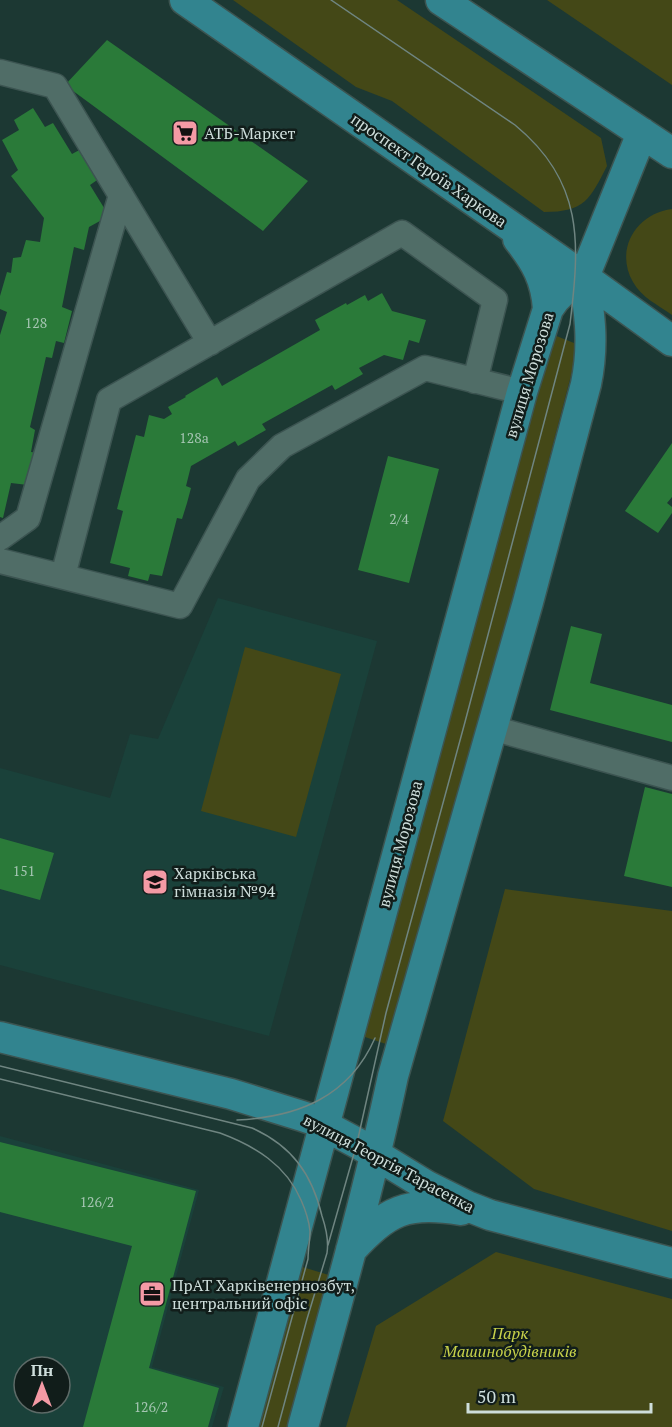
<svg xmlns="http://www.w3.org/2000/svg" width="672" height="1427" viewBox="0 0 672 1427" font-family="'PT Serif',serif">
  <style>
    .built { fill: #1a413a; fill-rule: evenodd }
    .green { fill: #444817 }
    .building { fill: #2a7a39 }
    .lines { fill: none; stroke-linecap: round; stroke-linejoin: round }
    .minor-casing { stroke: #3c5451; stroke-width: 27 }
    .major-casing { stroke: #3c5451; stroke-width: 33 }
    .minor { stroke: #506d67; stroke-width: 24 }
    .major { stroke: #32848f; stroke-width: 30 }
    .tram { stroke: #6f8581; stroke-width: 1.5 }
    .labels { text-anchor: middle; stroke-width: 5; stroke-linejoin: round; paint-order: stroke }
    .number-label { font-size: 14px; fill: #a5c5b2 }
    .poi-label { font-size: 16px; fill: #cededb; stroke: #111d1a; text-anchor: start }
    .street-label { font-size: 16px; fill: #cededb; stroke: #111d1a }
    .park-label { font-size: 16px; font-style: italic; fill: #c8d24a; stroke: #111d1a }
  </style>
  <rect width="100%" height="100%" fill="#1c3833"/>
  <path class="built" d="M218,598L377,641L269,1036L0,965V768L110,798L130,734L158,739Z
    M0,1136L199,1190L152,1367L224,1387L212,1427H0ZM24,1367H60V1403H24Z"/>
  <path class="green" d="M233,0H397L601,138L607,166C590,199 585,212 544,212L392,101L356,87Z
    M547,0H672V85Z
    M672,209V315C658,305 641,297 633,282C614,249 637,213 672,209Z
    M549,333L579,345L395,1047L362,1036Z
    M245,647L341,674L296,837L201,811Z
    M505,889L672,911V1231L534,1189L443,1121Z
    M496,1252L672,1299V1427H346L376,1326Z
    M296,1265L332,1276L291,1427H253Z"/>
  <path class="building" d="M107,40L308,181L263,231L65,85Z
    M33,108L45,127L53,123L72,154L83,148L100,178L90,185L109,216L89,227L84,250L74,247L62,307L72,311L64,343L56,341L52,358L46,357L30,427L35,430L31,452L38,453L28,485L11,483L3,518L0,517V335L7,312L0,309V296L7,272L11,273L13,258L21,257L26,240L40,242L44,218L11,176L18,170L2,140L19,130L14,120Z
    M382,293L392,311L426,320L419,343L409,340L403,360L384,355L359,368L363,374L335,390L332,385L262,424L266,430L238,446L235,441L191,466L186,486L191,488L187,503L182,519L177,518L162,576L150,574L148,581L128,576L130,568L110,563L123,511L117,509L136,435L144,437L149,415L164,419L172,414L168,407L186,397L185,396L217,377L222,386L320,330L315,320L346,303L347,305L365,295L368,301Z
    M672,443V497L667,503L672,507V513L658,533L625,511Z
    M388,456L439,469L409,583L358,570Z
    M571,626L602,634L590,683L672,705V742L550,710Z
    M645,787L672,794V887L624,876Z
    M0,838L54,853L40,900L0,889Z
    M0,1142L196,1191L149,1368L219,1388L208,1427H83L132,1246L0,1212Z"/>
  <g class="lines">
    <g class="minor-casing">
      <path id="minor" d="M0,72L55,86L210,343
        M0,538L28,518L121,195
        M0,561L180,606L248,479L282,446L425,368L522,392
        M63,576L109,400L402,233L495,300L475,381
        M492,728L672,778"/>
    </g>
    <g class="major-casing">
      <path id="major" d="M185,0L575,271L672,341
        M441,0L672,153
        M518,239C536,262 546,279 548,309
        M584,277L642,133
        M0,1037L231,1094L302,1116L314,1120L357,1143L427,1186L467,1206L490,1215L672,1263
        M351,1250C387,1210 407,1201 461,1210
        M243,1427L522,392L548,309C557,294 568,285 584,277
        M303,1427C335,1310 368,1194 393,1076L528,602L586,384C594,345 590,316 584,277"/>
    </g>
    <use href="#minor" class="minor"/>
    <use href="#major" class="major"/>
    <path class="tram" d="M0,1066L252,1128C292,1146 312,1174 322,1216C326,1228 329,1240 327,1253L307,1319L278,1427
      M0,1079L220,1133C255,1146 286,1165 301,1200C305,1209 309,1221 310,1231C310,1240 308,1250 308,1259L262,1427
      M237,1120C298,1117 349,1097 375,1038
      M328,1245L357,1143L386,1013L465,722L570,324C580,242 584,182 515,125L331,0"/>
  </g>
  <defs>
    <g id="supermarket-square" transform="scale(1.35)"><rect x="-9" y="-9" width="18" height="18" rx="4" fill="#f49aa5" stroke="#111d1a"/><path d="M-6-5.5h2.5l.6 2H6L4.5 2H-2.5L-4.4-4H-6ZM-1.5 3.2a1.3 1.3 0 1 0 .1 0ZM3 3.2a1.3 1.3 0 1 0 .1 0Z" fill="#111"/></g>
    <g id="school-square" transform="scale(1.35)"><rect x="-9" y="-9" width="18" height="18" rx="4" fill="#f49aa5" stroke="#111d1a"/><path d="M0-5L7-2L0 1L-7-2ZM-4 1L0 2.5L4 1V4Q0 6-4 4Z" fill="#111"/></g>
    <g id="office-square" transform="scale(1.35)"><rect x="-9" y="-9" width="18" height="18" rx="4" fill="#f49aa5" stroke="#111d1a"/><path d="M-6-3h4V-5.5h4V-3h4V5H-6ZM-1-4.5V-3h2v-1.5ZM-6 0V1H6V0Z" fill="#111"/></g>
  </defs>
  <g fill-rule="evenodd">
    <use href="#supermarket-square" x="185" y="133"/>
    <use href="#school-square" x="155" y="882"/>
    <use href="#office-square" x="152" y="1294"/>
  </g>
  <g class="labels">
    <g class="number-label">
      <text x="36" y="328">128</text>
      <text x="194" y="443">128а</text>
      <text x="399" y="524">2/4</text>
      <text x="24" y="876">151</text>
      <text x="97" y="1207">126/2</text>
      <text x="151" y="1412">126/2</text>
    </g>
    <g class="poi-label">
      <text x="204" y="139">АТБ-Маркет</text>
      <text x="174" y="879">Харківська<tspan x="174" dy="18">гімназія №94</tspan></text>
      <text x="172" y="1291">ПрАТ Харківенернозбут,<tspan x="172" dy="18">центральний офіс</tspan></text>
    </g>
    <g class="street-label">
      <text transform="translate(429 170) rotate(35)" y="6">проспект Героїв Харкова</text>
      <text transform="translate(529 375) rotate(-73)" y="6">вулиця Морозова</text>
      <text transform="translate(400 844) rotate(-75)" y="6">вулиця Морозова</text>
      <text transform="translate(389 1163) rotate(28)" y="6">вулиця Георгія Тарасенка</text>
    </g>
    <g class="park-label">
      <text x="510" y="1339">Парк<tspan x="510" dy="18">Машинобудівників</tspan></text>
    </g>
  </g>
  <g transform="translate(42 1385)"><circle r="28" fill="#111d1a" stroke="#5d6a67" stroke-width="1.5"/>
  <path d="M0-4.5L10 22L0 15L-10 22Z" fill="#f49aa5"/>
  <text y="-9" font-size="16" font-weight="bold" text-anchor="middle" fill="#cededb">Пн</text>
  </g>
  <path d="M468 1403v9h183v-9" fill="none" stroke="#cededb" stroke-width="3"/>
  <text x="477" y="1403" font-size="18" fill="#cededb" stroke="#111d1a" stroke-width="4.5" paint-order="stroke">50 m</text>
</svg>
